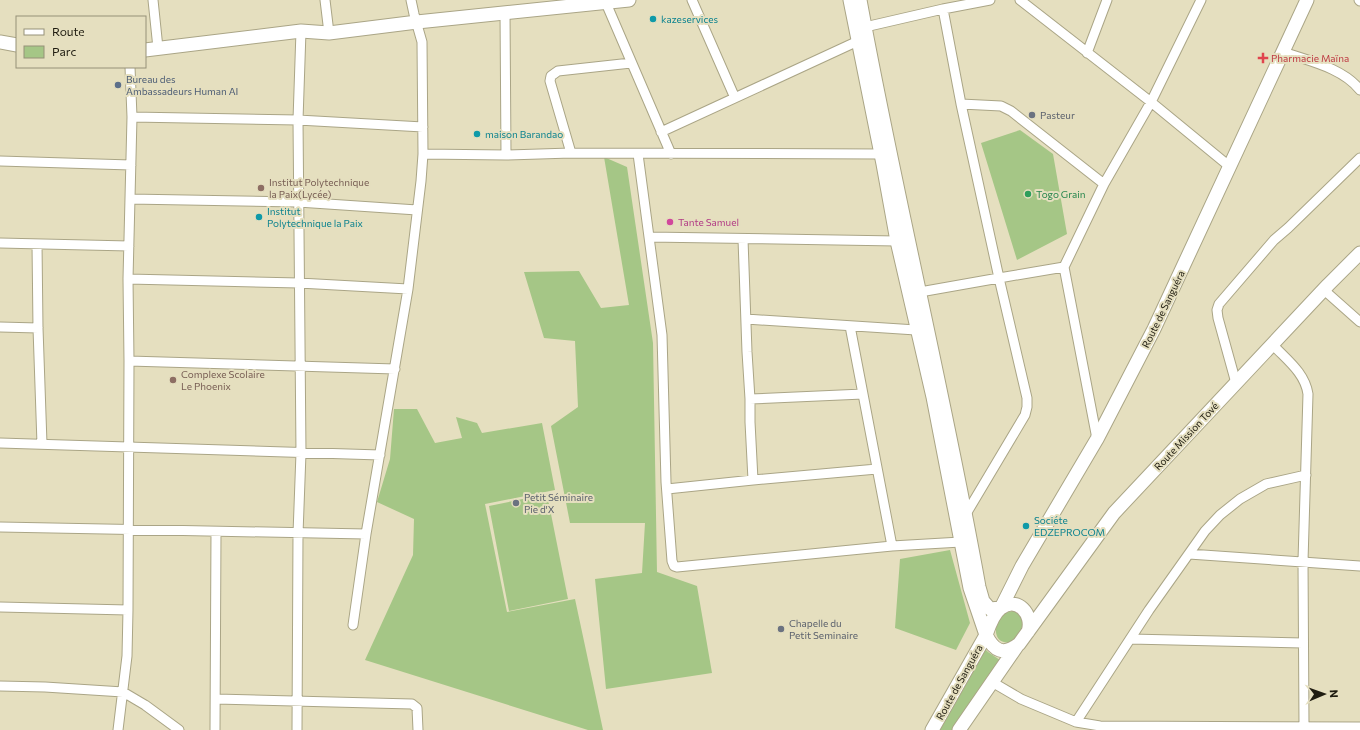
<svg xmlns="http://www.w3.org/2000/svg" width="1360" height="730" viewBox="0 0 1360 730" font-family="Commissioner,sans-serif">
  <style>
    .green { fill: #a5c686 }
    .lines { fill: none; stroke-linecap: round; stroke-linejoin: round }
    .street-casing { stroke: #aaa586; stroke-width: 11 }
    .secondary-casing { stroke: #aaa586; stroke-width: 15 }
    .street { stroke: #fff; stroke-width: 9 }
    .secondary { stroke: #fff; stroke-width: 13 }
    .culture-dot { fill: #0f9aa8; stroke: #e5dfbf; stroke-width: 1.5 }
    .health-dot { fill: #e0444e; stroke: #e5dfbf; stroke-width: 1.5 }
    .service-dot { fill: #5c6f8a; stroke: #e5dfbf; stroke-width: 1.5 }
    .worship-dot { fill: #6b7280; stroke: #e5dfbf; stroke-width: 1.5 }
    .education-dot { fill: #8d6e63; stroke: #e5dfbf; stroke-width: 1.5 }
    .leisure-dot { fill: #2e9e5b; stroke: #e5dfbf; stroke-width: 1.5 }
    .hotel-dot { fill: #d1479c; stroke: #e5dfbf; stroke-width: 1.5 }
    .labels { text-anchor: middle; stroke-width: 4; stroke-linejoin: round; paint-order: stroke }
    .culture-label { font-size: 10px; fill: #0d838f; stroke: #e5dfbf; text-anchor: start }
    .health-label { font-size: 10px; fill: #be3a42; stroke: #e5dfbf; text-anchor: start }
    .service-label { font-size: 10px; fill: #4e5e75; stroke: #e5dfbf; text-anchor: start }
    .worship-label { font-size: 10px; fill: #5b616d; stroke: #e5dfbf; text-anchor: start }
    .education-label { font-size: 10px; fill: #785e54; stroke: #e5dfbf; text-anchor: start }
    .leisure-label { font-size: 10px; fill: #27864d; stroke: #e5dfbf; text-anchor: start }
    .hotel-label { font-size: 10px; fill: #b23c85; stroke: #e5dfbf; text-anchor: start }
    .street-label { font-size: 10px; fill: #1f1c10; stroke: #e5dfbf }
  </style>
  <rect width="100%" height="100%" fill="#e5dfbf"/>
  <path class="green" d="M1020,130L1053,154L1067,234L1017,260L981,143Z
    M604,157L627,167L653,343L657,572L697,586L712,673L606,689L595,579L642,573L645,523H570L551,426L578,407L575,341L544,338L524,272L579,271L601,308L629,305Z
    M394,409H417L435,443L462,438L456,417L477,423L482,433L542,423L555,490L485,504L507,612L575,599L603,730H588L365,660L413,555L414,519L377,502L390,459Z
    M547,494L568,599L509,611L489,506Z
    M950,550L970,623L956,650L895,628L900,559Z
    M1013,611C1032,617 1020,633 1012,642C988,647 993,612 1013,611Z
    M984,648L988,652L1000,660L953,730H939Z"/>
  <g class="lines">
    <g class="street-casing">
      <path id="street" d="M153,0L158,48
        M325,0L329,33
        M692,0L735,98
        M1020,0L1151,102L1229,166
        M1359,0L1360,1
        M606,3L671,154
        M505,12L506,155
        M865,27L943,9L990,0
        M1283,52C1309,61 1343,68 1360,90
        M1087,53L1107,0
        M961,104L1001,106L1011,111L1104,184
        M132,117L298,120L423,127
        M661,132L858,41
        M571,153L550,81L551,76L558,71L631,63
        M423,154L506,155L571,153L881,154
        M638,154L662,335L666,482L672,561L674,566L677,567L892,546L961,542
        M0,161L131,165
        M130,199L298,202L417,210
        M649,237L897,241
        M743,239L747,352L750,399V422L753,480
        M0,243L129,246
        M37,244L38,328L42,444
        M128,279L299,283L408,289
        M1324,290L1360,322
        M920,292L999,278L961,104L943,9
        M746,319L916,330
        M850,326L892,546
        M0,327L38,328
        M1273,345C1287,360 1305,373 1308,394L1303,561L1304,726
        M129,361L395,369
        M1236,383L1218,318L1217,310L1219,304L1274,240L1288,228L1360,158
        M750,399L863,394
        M1097,439L1064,267L1104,184L1151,102L1201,0
        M0,443L380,455
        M667,489L753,480L877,469
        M966,514L1025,415L1027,407V398L999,278L1064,267
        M0,527C122,529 244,532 366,534L408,289L421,181L423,154L422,42L414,14L411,0
        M1189,554L1360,566
        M0,607L128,610
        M353,625L366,534
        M1130,639L1303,643
        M992,682L1021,699L1076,722L1100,726L1360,727
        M0,686L45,687L123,692L145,705L179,730
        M216,699L412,704L417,708L418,730
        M1076,722L1149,610L1205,531L1220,515L1240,499L1266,484L1306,475
        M118,730L127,656L128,610L129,361L128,279L132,117L130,67
        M215,730L216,532
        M297,730L298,534L301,453L298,120L301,31"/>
    </g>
    <g class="secondary-casing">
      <path id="secondary" d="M850,0L883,164L897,241L933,397L970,588L986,635
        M860,0C896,197 944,391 979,587L983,601L990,609L1001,608
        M0,42L17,45
        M145,50L301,31L329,33L417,22L629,0
        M1001,608L1022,566L1097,439L1154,329L1307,0
        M1028,632C1034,614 1017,596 1001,608C994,613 989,626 986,635C994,651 1003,656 1019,644L1114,513L1328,285L1360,253
        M932,730L986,635
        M959,730L1017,646"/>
    </g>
    <use href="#street" class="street"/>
    <use href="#secondary" class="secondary"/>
  </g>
  <g class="culture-dot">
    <circle cx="653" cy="19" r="4"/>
    <circle cx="477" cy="134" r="4"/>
    <circle cx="259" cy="217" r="4"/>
    <circle cx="1026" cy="526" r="4"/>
  </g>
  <path class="health-dot" d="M1261 52h4v4h4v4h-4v4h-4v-4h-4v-4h4z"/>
  <circle class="service-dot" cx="118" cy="85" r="4"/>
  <g class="worship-dot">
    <circle cx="1032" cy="115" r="4"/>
    <circle cx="516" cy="503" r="4"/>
    <circle cx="781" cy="629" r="4"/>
  </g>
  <g class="education-dot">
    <circle cx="261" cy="188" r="4"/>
    <circle cx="173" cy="380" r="4"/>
  </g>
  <circle class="leisure-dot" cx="1028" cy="194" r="4"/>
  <circle class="hotel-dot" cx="670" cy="222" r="4"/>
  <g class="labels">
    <g class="culture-label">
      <text x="661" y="23">kazeservices</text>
      <text x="485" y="138">maison Barandao</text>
      <text x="267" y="215">Institut<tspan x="267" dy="12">Polytechnique la Paix</tspan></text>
      <text x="1034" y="524">Sociéte<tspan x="1034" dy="12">EDZEPROCOM</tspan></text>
    </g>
    <g class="health-label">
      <text x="1271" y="62">Pharmacie Maïna</text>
    </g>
    <g class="service-label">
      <text x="126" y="83">Bureau des<tspan x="126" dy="12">Ambassadeurs Human AI</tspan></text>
    </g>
    <g class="worship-label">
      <text x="1040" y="119">Pasteur</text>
      <text x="524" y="501">Petit Séminaire<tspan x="524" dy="12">Pie d'X</tspan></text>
      <text x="789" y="627">Chapelle du<tspan x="789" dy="12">Petit Seminaire</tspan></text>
    </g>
    <g class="education-label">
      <text x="269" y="186">Institut Polytechnique<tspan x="269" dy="12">la Paix(Lycée)</tspan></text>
      <text x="181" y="378">Complexe Scolaire<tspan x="181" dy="12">Le Phoenix</tspan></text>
    </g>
    <g class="leisure-label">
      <text x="1036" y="198">Togo Grain</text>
    </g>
    <g class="hotel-label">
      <text x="678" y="226">Tante Samuel</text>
    </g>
    <g class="street-label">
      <text transform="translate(1163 309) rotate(-64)" y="4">Route de Sanguéra</text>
      <text transform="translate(1186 436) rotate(-47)" y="4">Route Mission Tové</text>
      <text transform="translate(959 682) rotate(-61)" y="4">Route de Sanguéra</text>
    </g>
  </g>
  <rect x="16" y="16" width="130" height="52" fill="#e5dfbf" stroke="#969179"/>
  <rect x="24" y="29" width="20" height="6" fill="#ffffff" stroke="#969179"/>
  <text x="52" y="36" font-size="12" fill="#1f1c10">Route</text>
  <rect x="24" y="46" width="20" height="12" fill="#a5c686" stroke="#969179"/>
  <text x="52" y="56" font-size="12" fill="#1f1c10">Parc</text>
  <g transform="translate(1324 694) rotate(88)" stroke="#e5dfbf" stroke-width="3" paint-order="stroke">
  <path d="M0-3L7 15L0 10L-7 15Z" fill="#1f1c10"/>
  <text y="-6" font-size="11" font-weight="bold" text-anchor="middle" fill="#1f1c10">N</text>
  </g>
</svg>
